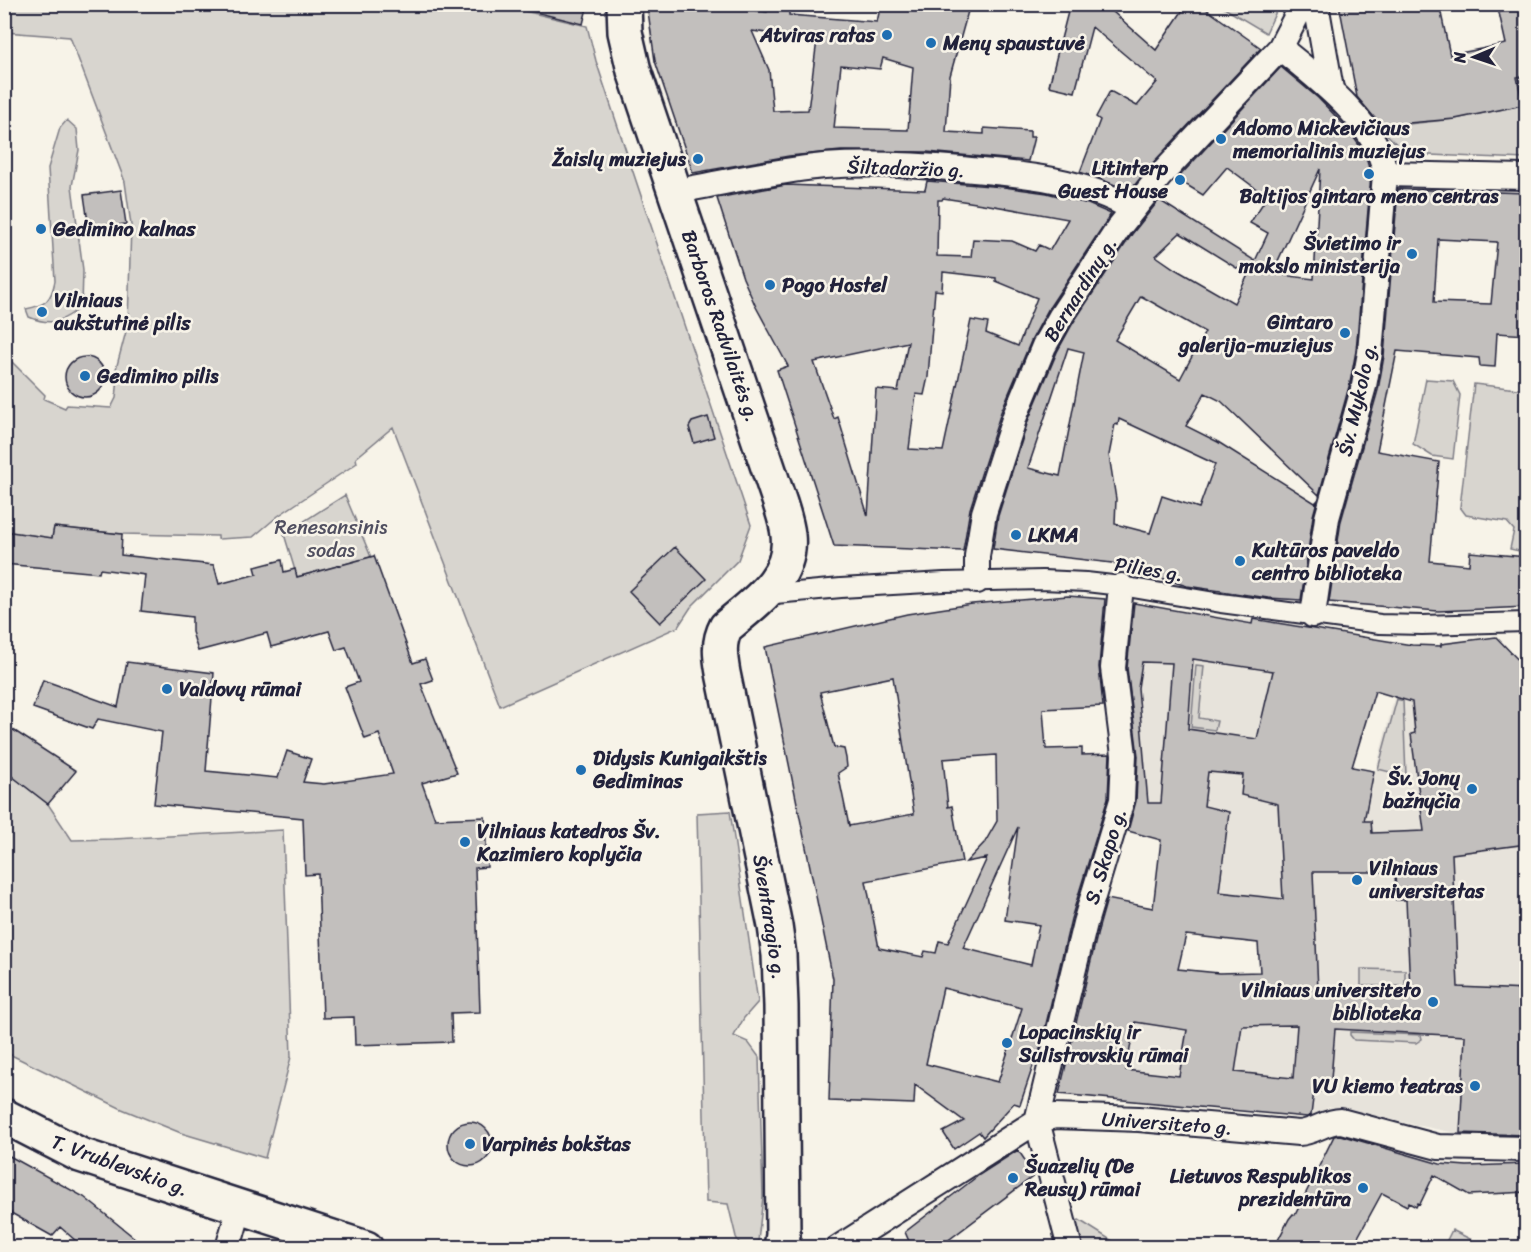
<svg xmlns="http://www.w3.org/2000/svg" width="1531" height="1252" viewBox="0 0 1531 1252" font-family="Sriracha,sans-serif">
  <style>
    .built { fill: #e7e3db }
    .green { fill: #d8d5cf; stroke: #7d7c85; stroke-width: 1.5 }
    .building { fill: #c2bfbd; stroke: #22223b; stroke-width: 1.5; fill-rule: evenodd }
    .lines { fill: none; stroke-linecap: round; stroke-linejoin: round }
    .pedestrian-casing { stroke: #22223b; stroke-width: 22 }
    .minor-casing { stroke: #22223b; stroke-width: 28 }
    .secondary-casing { stroke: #22223b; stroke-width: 38 }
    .pedestrian { stroke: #f7f3e8; stroke-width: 18 }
    .minor { stroke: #f7f3e8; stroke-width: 24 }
    .secondary { stroke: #f7f3e8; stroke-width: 33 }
    .poi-dot { fill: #1f6fb2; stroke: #f7f3e8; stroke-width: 2 }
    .labels { text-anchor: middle; stroke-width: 5; stroke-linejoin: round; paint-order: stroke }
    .poi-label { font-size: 20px; font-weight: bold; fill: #22223b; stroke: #f7f3e8; text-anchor: start }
    .street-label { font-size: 20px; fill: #22223b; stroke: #f7f3e8 }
    .park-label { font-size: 20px; fill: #504f60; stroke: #f7f3e8 }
  </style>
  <rect width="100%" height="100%" fill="#f7f3e8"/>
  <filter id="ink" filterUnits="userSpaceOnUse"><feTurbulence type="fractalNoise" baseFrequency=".0167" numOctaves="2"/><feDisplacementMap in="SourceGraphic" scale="12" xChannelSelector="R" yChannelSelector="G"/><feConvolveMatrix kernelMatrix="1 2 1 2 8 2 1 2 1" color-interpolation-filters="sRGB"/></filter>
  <g filter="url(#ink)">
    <path class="built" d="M1124,601L1179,611L1313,629L1307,797L1369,796L1398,683H1403L1412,645L1441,646V644L1496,637L1526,669V1140L1494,1139L1460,1134L1329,1107L1311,1117L1059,1094L1082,975L1216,996L1287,993L1285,927L1205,916L1197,823L1126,806L1120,701Z"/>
    <path class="green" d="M5,5H499L587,26L596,61L751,525L738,560L691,607L678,627L500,706L393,427L356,458L357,463L278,516L253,537L218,539V536L122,534L54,527L52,538L5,531L4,354L45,395L44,399L65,408L67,405L111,408L116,398L118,378L116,369L128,324L131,225L125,182L70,37L5,32Z
      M1219,5H1279L1266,33Z
      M1523,105L1526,106V159L1406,154L1380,127L1455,119Z
      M67,120L77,129L79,150L72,186L83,270L82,306C64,321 52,327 29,317L26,309C46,305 51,301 55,281L48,168L60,128Z
      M1426,379L1453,381L1460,395L1453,459L1432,456L1413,444Z
      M1474,384L1526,390V540L1524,552L1510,549L1514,530L1507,522L1466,515L1460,507Z
      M345,495L371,557L297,577L284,534Z
      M1196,665L1204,666L1199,718L1217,721L1215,730L1191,727Z
      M1397,699L1403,701L1406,776L1378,769Z
      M4,770L48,804L72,840L114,839L283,830L291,1057L265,1158L181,1133L122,1109L5,1052Z
      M730,811L758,1002L744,1018L734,1036L748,1042L759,1057L763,1197L758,1241L748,1247H741L736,1237L728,1204L706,1202L697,813Z
      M1361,969L1405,970V986H1361Z
      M1350,1032L1421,1035L1422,1039L1416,1043L1354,1040L1350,1035Z
      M1079,1220L1122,1247H1081L1074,1222Z
      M1452,1230L1486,1247H1447L1444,1246Z"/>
    <path class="building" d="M531,4H588L583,24L531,11Z
      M647,4H706L767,12V4H789V15L877,22L881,4H970L950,76L946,132L984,134V128L1030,131V137H1034L1028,161L927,152L841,151L789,156L693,173L655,61ZM752,31L817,40L808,110L773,111L769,70ZM883,58L913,67L908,130L834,128L841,65L880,69Z
      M1070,4H1104L1156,50L1187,4H1199L1261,48L1149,167L1130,191L1080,172L1100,120L1096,117L1110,91L1137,106L1157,82L1092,27L1075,92L1049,86Z
      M1339,4H1439L1450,55L1506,44L1497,4H1527V75L1517,77L1523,105L1455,119L1385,125L1378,122L1357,97Z
      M1281,67L1318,98L1347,128L1359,145L1367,161L1371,175L1356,351L1350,383L1319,495L1221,401L1205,393L1186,426L1218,442L1315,503L1317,501L1313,516L1301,600L1268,598L1187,586L1112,563L993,549L998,516L1028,421L1057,352L1073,323L1132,234L1159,200L1255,261L1268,233L1250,223L1267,197L1227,167L1203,195L1177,179ZM1320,169L1314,279L1272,274ZM1180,233L1248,275L1234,303L1175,269L1156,256ZM1141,296L1205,332L1180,379L1115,340ZM1068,348L1084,352L1060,476L1028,468ZM1119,419L1215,464L1199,508L1162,496L1150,533L1115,524L1116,499L1109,455L1115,424L1118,425Z
      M927,181L1004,187L1047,193L1088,204L1111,214L1049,308L1031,341L1001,412L970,509L963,551L834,546L777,370L788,366L756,307L743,278L717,198L786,185L925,190ZM943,198L989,205L1068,219L1050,250L1039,245L1035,251L1012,241L973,239L971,257L937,256L938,200H942ZM943,272L996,278V281L1037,298L1018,346L986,333L988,323L971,320L943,451L909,449L916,394L924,395L928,377L935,290L942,291ZM908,342L898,391L876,389L868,516L838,417L834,419L814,362Z
      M1398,189L1527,193V335L1497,333L1495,367L1480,366L1479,358L1397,351L1377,451L1439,462L1430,561L1469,565L1470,552L1527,557V607L1438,611L1329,602L1341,521L1378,390L1384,356ZM1438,239L1497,242L1491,304L1434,302Z
      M121,190L126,224L89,229L84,195Z
      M65 377a20 20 0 1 1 40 0a20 20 0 1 1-40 0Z
      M708,417L714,437L694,443L689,427L692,422Z
      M54,527L122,534L121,555L214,565L219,584L257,574L255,567L282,560L284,572L295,569L297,577L374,556L413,663L425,659L433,680L421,684L457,773L422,783L435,819L485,817L487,867L475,868L480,1012L451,1013L452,1042L355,1045L354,1017L323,1018L318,874L305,875L303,818L154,804L162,732L98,719L92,729L33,708L43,680L118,707L127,662L214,673L206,771L278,778L287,751L311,759L303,782L324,784L393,774L379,734L365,739L345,687L359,682L346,647L336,650L329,631L271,647L267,633L198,651L192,632V617L141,611L145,575L100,569L99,573L4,564V531L52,538Z
      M675,547L706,579L660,623L629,591Z
      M1068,596L1105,599L1099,667L1103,706L1043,709L1046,749L1082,748V755L1110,754L1108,798L1071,919L1037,1062L1034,1063L1020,1105L1014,1103L983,1137L979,1132L954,1149L943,1132L964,1121L915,1085L914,1104L829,1101L833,979L765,647L907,614L972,604ZM893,677L914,814L849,826L838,773L847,767L846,758L844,749L834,747L820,692ZM996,755L997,821L985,842L966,862L987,858L948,943L939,941L936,953L925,951L923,957L879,948L866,881L962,862L952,806L948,807L943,759ZM1018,827L1005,920L1039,925L1031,965L963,948ZM943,988L1022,1008L998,1082L926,1064Z
      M1134,603L1252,624L1253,619L1412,645L1441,646V644L1496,637L1527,669V844L1452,854L1458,987L1527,990V1135L1460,1133L1465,1036L1335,1029L1330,1092L1314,1091L1311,1115L1307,1117L1059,1094L1099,927L1107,899L1153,908L1161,840L1128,831L1136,801L1138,756L1127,668ZM1193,659L1273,671L1257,739L1188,729ZM1142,662L1172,663L1161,803H1148L1138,688ZM1375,691L1412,702L1415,733L1411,734L1424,831L1372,833L1371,821H1364L1374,771L1352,767ZM1208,772L1243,775L1241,795L1278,804L1283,899L1219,892L1229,812L1204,806ZM1313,872H1395L1396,900H1406L1410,989L1346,987L1318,991ZM1186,935L1258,943L1260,972L1219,973L1178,969ZM1135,1022L1187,1030L1179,1076L1126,1070ZM1297,1025L1293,1078L1235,1072L1242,1026Z
      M4,724L76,771L48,804L4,770Z
      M448 1144a22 22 0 1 1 44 0a22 22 0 1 1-44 0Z
      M1340,1135L1440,1164L1467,1166L1527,1164V1192L1469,1195L1434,1175L1420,1204L1418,1203L1416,1207L1409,1203L1407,1206L1382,1193L1352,1248H1274L1289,1219L1293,1214L1295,1215L1334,1136Z
      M1018,1150L1035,1175L946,1242L949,1248H912L905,1232L979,1175Z
      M4,1153L84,1197L147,1248H84L60,1227L52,1236L4,1209Z"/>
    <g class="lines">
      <g class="pedestrian-casing">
        <path id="pedestrian" d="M764,595L841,588L944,582L1043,580L1086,582L1121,586L1221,603L1380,624L1422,625L1526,622"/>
      </g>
      <g class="minor-casing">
        <path id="minor" d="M1316,4L1331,89
          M1280,48C1316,77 1380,125 1385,174L1370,353L1364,386L1327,518L1313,615
          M1385,174L1526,177
          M677,195L693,188C736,180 780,170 824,166C869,163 915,165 961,169C1020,174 1081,178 1133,209
          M977,581V556L984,513L1015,416L1044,346L1061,316L1120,226L1159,177L1280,48L1303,4
          M228,1248L240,1206
          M838,1248L1037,1121L1055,1116L1139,1119L1299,1133C1315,1132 1325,1121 1341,1121L1438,1147L1526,1149
          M1070,1248L1037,1121L1085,923L1122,800L1124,755L1113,668L1121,586"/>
      </g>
      <g class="secondary-casing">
        <path id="secondary" d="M624,4L625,32L634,71L780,503C783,513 787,524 788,535C793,578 755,602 726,627C718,642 720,656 723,673L775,926L779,955L781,1006L783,1235L781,1248
          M4,1116L80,1155L366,1248"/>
      </g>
      <use href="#pedestrian" class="pedestrian"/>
      <use href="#minor" class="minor"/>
      <use href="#secondary" class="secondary"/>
    </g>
  </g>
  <g class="poi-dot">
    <circle cx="887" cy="35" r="6"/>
    <circle cx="931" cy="43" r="6"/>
    <circle cx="1221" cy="139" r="6"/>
    <circle cx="698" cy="159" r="6"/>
    <circle cx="1369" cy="174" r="6"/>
    <circle cx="1180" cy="180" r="6"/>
    <circle cx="41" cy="229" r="6"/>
    <circle cx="1412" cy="254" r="6"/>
    <circle cx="770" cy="285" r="6"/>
    <circle cx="42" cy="312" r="6"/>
    <circle cx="1345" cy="333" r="6"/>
    <circle cx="85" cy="376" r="6"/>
    <circle cx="1016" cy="535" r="6"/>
    <circle cx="1240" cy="561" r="6"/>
    <circle cx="167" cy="689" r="6"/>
    <circle cx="581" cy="770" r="6"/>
    <circle cx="1472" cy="789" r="6"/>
    <circle cx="465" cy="842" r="6"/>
    <circle cx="1357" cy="880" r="6"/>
    <circle cx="1433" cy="1002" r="6"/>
    <circle cx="1007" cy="1043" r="6"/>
    <circle cx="1475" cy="1086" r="6"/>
    <circle cx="470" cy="1144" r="6"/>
    <circle cx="1013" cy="1178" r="6"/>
    <circle cx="1363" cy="1188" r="6"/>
  </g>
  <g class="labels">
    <g class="poi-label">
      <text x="875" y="42" text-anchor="end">Atviras ratas</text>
      <text x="943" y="50">Menų spaustuvė</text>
      <text x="1233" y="135">Adomo Mickevičiaus<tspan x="1233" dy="23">memorialinis muziejus</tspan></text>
      <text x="686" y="166" text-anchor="end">Žaislų muziejus</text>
      <text x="1168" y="175" text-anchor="end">Litinterp<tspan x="1168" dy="23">Guest House</tspan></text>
      <text x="1369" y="203" text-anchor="middle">Baltijos gintaro meno centras</text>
      <text x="53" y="236">Gedimino kalnas</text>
      <text x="1400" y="250" text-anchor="end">Švietimo ir<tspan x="1400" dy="23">mokslo ministerija</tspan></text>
      <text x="782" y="292">Pogo Hostel</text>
      <text x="54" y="307">Vilniaus<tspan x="54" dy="23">aukštutinė pilis</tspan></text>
      <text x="1333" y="329" text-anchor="end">Gintaro<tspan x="1333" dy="23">galerija-muziejus</tspan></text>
      <text x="97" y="383">Gedimino pilis</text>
      <text x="1028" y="542">LKMA</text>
      <text x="1252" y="557">Kultūros paveldo<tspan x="1252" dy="23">centro biblioteka</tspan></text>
      <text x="179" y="696">Valdovų rūmai</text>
      <text x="593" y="765">Didysis Kunigaikštis<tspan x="593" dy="23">Gediminas</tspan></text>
      <text x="1460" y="785" text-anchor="end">Šv. Jonų<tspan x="1460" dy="23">bažnyčia</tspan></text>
      <text x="477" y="838">Vilniaus katedros Šv.<tspan x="477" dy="23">Kazimiero koplyčia</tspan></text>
      <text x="1369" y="875">Vilniaus<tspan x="1369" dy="23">universitetas</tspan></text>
      <text x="1421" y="997" text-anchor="end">Vilniaus universiteto<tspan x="1421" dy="23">biblioteka</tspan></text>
      <text x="1019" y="1039">Lopacinskių ir<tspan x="1019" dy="23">Sulistrovskių rūmai</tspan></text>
      <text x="1463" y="1093" text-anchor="end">VU kiemo teatras</text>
      <text x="482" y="1151">Varpinės bokštas</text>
      <text x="1025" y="1173">Šuazelių (De<tspan x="1025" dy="23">Reusų) rūmai</tspan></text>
      <text x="1351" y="1183" text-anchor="end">Lietuvos Respublikos<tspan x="1351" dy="23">prezidentūra</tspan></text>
    </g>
    <g class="street-label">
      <text transform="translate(906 168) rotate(2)" y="7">Šiltadaržio g.</text>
      <text transform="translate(1080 289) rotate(-58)" y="7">Bernardinų g.</text>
      <text transform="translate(721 326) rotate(71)" y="7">Barboros Radvilaitės g.</text>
      <text transform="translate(1357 399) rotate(-77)" y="7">Šv. Mykolo g.</text>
      <text transform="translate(1149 569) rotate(9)" y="7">Pilies g.</text>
      <text transform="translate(1105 856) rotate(-73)" y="7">S. Skapo g.</text>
      <text transform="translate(770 917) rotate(81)" y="7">Šventaragio g.</text>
      <text transform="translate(1167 1123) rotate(4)" y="7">Universiteto g.</text>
      <text transform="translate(120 1165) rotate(20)" y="7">T. Vrublevskio g.</text>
    </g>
    <g class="park-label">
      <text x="331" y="534">Renesansinis<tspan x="331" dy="23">sodas</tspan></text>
    </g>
  </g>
  <rect width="1531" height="1252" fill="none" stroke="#f7f3e8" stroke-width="24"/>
  <rect x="12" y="12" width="1507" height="1228" fill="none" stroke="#22223b" stroke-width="2" filter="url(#ink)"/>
  <g transform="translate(1474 57) rotate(268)" stroke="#f7f3e8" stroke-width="4.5" paint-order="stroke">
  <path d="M0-4.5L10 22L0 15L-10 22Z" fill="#22223b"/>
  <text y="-9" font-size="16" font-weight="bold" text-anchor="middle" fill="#22223b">N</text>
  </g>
</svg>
